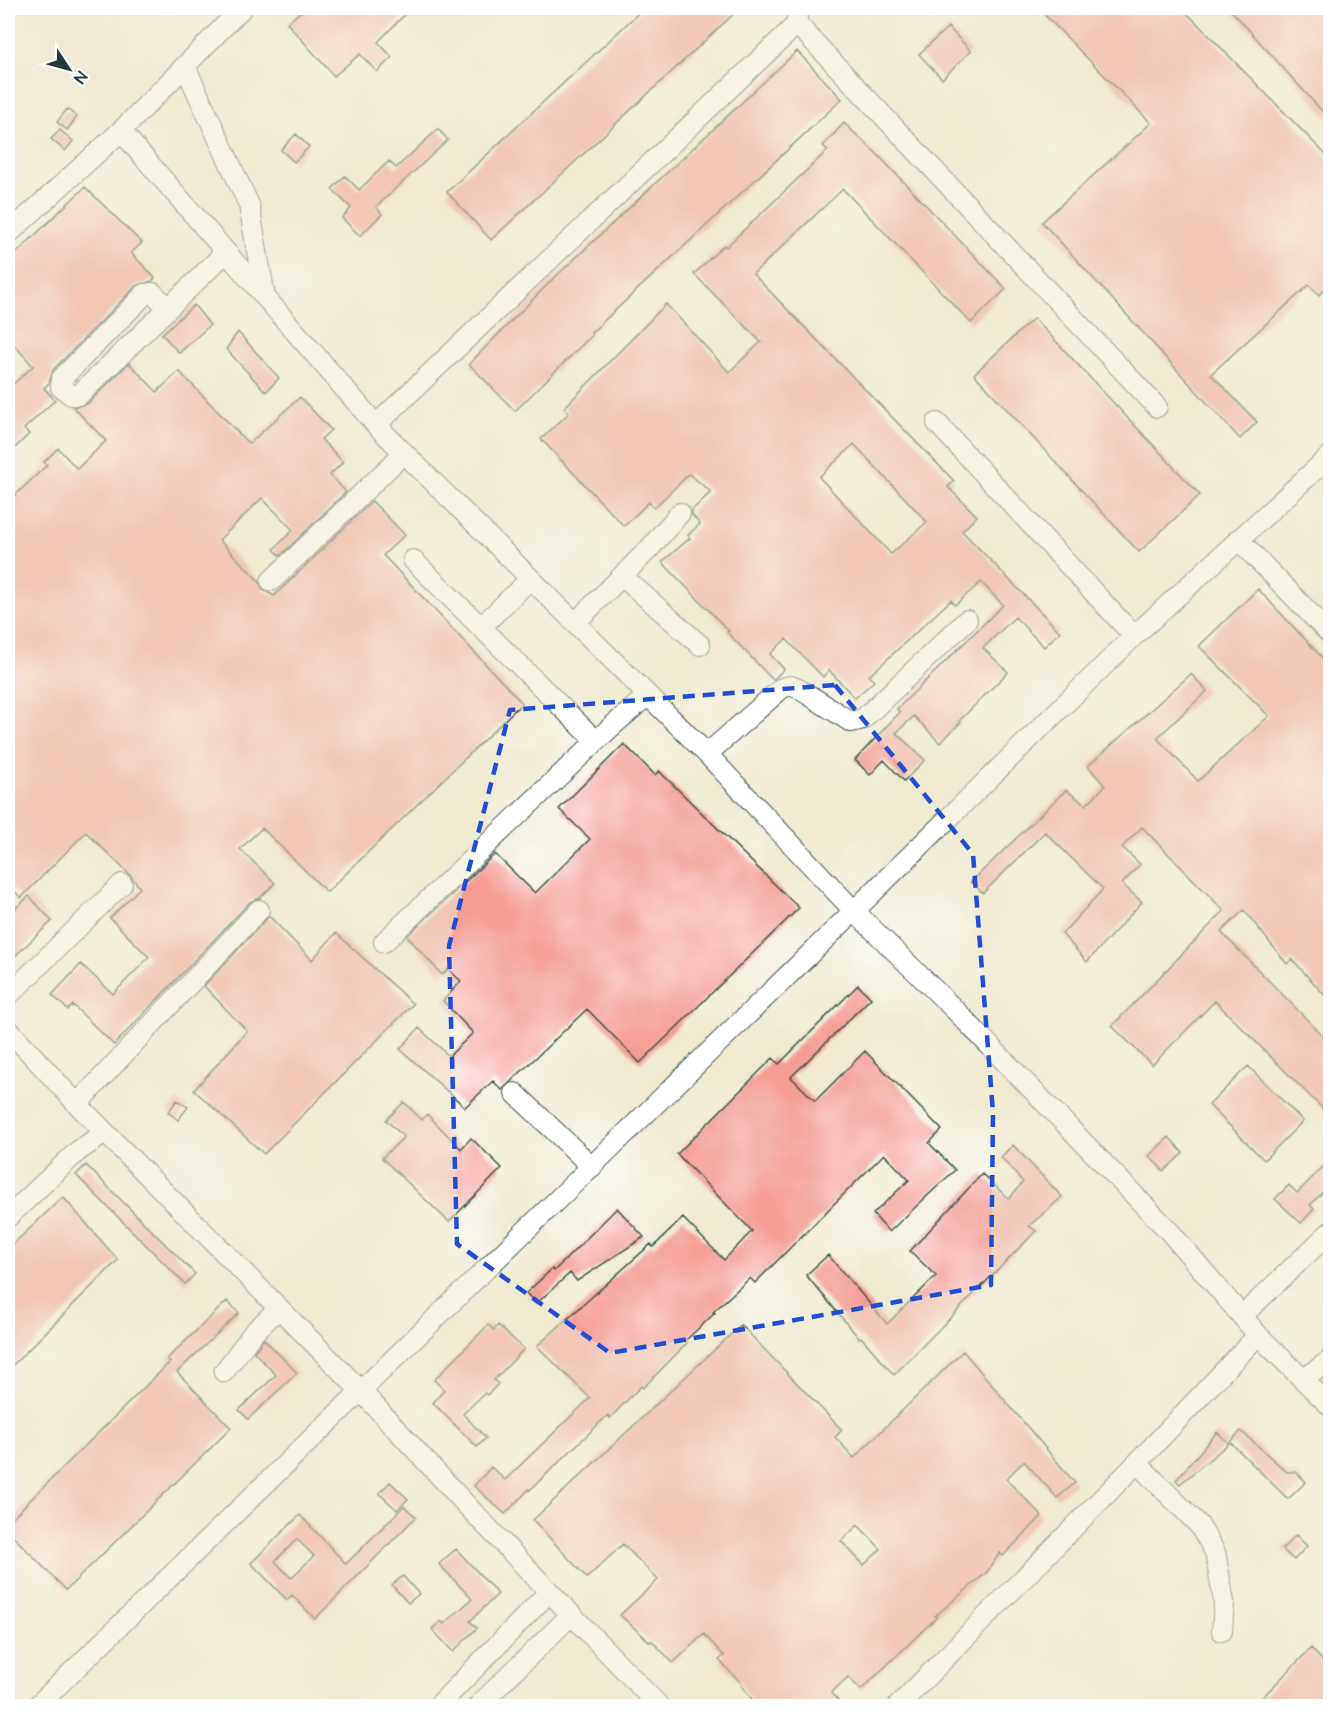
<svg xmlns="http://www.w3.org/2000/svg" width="1338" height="1714" viewBox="0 0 1338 1714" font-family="'Architects Daughter',sans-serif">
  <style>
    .building { fill: #f59d95; fill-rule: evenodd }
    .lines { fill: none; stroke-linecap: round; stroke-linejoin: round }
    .minor-casing { stroke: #3e574b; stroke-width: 22 }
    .minor { stroke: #fff; stroke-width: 20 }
    .marked { fill: none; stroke: #1d4ed8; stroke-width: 4.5; stroke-dasharray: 12 8; stroke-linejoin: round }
  </style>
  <rect width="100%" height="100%" fill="#fff"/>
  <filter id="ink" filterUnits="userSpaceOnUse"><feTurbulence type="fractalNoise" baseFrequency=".0167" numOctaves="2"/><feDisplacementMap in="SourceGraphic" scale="12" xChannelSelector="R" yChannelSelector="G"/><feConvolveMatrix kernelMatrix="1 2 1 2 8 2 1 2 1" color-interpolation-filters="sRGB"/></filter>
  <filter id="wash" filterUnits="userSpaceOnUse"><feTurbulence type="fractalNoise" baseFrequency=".008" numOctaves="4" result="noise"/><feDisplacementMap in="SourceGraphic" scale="24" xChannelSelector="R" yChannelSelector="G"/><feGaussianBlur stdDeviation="1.35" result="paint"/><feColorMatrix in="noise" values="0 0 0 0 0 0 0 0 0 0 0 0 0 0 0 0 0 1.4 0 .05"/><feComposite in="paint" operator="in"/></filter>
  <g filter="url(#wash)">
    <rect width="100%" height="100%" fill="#efead0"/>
    <g id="blocks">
      <path class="building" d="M305,8H411L378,42L392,57L377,72L360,54L334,76L287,23Z
        M644,8H740L491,240L447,192Z
        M1038,8H1182L1330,159V284L1319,295L1309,285L1211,374L1257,422L1240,439L1042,222L1151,123Z
        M1229,8H1323L1330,16V120Z
        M948,27L971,51L942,79L919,54Z
        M797,51L842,99L591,333L592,335L515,411L469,364L550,282Z
        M67,109L77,117L67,130L57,122Z
        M844,123L877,154L1006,289L971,323L843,189L753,274L954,481L948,487L977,516L962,531L1060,632L1044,647L1015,617L983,648L1008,672L959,721L961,722L940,743L914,716L896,733L925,760L904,781L884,760L870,775L855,760L900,712L897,709L1003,605L981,582L955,605L951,600L869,676L874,681L855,698L829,670L823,677L786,639L770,654L784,669L773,680L727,632L729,631L662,562L690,538L688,535L700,524L692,515V510L711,492L689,474L654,508L649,502L624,526L541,439L569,413L564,408L666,304L729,372L761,342L694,274L724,245L726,247L828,150L823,146ZM854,444L927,522L891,554L819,477Z
        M438,129L448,140L376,207L382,214L360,236L342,218L351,208L332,189L345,176L359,190L389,161L396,168Z
        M60,130L73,141L65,151L51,139Z
        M296,134L309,147L294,162L281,150Z
        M85,187L142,243L131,253L155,278L152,281L136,286L53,370L49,383L44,388L55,400L24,429L29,434L8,455V389L33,366L8,338V261Z
        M194,305L210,325L179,353L162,334Z
        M1034,318L1200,495L1139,552L974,374Z
        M238,332L279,378L266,392L226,349Z
        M129,363L157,392L179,371L247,442L250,443L300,397L331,430L321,439L343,462L330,475L346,492L280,556L274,549L293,530L262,498L219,540L259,581L263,590L274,596L372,501L405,535L383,555L522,703L327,892L262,828L240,849L275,883L260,898L250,902L114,1045L73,1005L68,1010L52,995L81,964L113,994L149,957L110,918L140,888L131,876L86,832L21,898L8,884V502L47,465L44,462L58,448L77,469L106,441L73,407L87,404Z
        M1258,589L1330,666V1001L1292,959L1287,964L1244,910L1221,932L1330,1043V1116L1215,1001L1152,1065L1112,1026L1224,911L1142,827L1122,847L1140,864L1122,884L1142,902L1087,962L1062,934L1103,889L1045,832L983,893L971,882L1066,790L1086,805L1105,786L1088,766L1191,674L1207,691L1157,738L1198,781L1269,716L1199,646Z
        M624,744L655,775L659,771L799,908L640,1063L587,1009L502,1090L493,1081L465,1107L400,1049L419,1028L449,1056L473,1033L443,1001L461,981L448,969L442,975L407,936L495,854L535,893L590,839L559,809Z
        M29,896L52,921L14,957L8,950V915Z
        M269,916L312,960L336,933L413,1004L264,1154L194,1090L247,1031L204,986Z
        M858,985L871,998L791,1077L815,1101L865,1051L942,1130L929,1143L955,1170L889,1232L873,1214L909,1180L884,1154L755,1283L750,1278L713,1312L715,1313L685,1341L687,1343L643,1388L641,1386L610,1418L608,1415L530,1490L529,1489L505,1514L474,1486L491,1467L505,1480L590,1398L537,1346L651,1244L653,1247L683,1218L724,1260L752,1231L677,1154L773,1058L779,1064Z
        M1248,1066L1303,1121L1264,1160L1209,1105Z
        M177,1100L188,1107L178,1120L168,1112Z
        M404,1102L422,1120L427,1114L461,1149L471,1138L502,1168L449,1222L382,1158L404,1137L386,1120Z
        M1169,1137L1183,1153L1164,1171L1149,1156Z
        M1013,1145L1062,1197L1029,1226L1036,1231L894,1375L861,1337L859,1338L806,1275L828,1255L887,1324L936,1276L910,1251L982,1174L1009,1199L1023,1182L1001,1157Z
        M1330,1160V1185L1310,1205L1314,1209L1301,1223L1275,1199L1289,1185L1297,1193Z
        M86,1165L195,1274L185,1284L76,1175Z
        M63,1197L118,1260L8,1370V1249Z
        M617,1208L644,1237L577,1281L570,1273L536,1304L526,1293L552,1269L554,1271Z
        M227,1301L239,1313L177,1372L231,1428L66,1590L8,1531V1522L170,1362L167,1359Z
        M488,1325L494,1330L498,1325L524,1349L494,1380L498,1384L487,1395L485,1393L463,1414L486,1438L477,1447L433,1403L444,1390L434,1380Z
        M741,1325L842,1430L835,1437L854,1458L963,1351L1075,1483L1057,1498L1024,1461L1006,1479L1042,1516L1003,1556L1000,1553L986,1573L935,1616L937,1617L861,1690L848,1677L831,1693L844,1707H758L741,1685L742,1684L719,1660L724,1656L704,1634L673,1663L652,1641L650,1642L620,1615L658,1580L623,1544L587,1578L533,1520ZM858,1525L881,1549L864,1565L841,1541Z
        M264,1339L297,1373L248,1419L239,1410L276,1375L254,1352Z
        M1241,1431L1287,1472H1296L1306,1482L1288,1499L1230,1442Z
        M1217,1432L1229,1443L1180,1484L1176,1480Z
        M390,1482L408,1499L397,1510L379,1493Z
        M404,1506L416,1517L315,1619L292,1595L287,1600L251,1563L300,1515L346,1564ZM297,1539L314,1556L291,1578L275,1561Z
        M1296,1535L1307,1546L1294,1560L1282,1549Z
        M456,1549L498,1594L470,1621L477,1628L453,1652L432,1629L441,1621L444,1624L472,1599L439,1564Z
        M403,1576L419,1594L408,1603L392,1585Z
        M1311,1648L1330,1669V1700L1324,1707H1253Z"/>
    </g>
  </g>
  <g filter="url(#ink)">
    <use href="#blocks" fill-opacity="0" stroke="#3e574b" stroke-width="1.5"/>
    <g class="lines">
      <g class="minor-casing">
        <path id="minor" d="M242,8L121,131L376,425L707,754L854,911L960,1015L1169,1231L1258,1335L1330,1406
          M797,24L1157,407
          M185,66L249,205L265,297
          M8,234L121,131
          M168,308L153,293L145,294L62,378L61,387L71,395H79L226,252
          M937,423L1134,636
          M376,425L797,24V12L794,8
          M1238,539L1330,634
          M413,560L596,741
          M623,577L700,645
          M271,581L404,453
          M575,623L649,549L680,513
          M481,627L530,579
          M707,754L782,688C785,687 788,686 791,686C797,686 841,716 851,722L863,719L967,620
          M384,942L610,728L647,696
          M8,996L122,884
          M8,1029L77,1104L361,1391L472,1511L659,1706
          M515,1093L592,1167
          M77,1104L259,910
          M8,1217L78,1151L105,1133
          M1242,1316L1330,1232
          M224,1372L253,1333L278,1309
          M1304,1379L1330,1360
          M1137,1463L1199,1525L1215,1552L1224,1602L1222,1631
          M37,1706L854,911L1134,636L1330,456
          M438,1706L549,1592
          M478,1706L570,1616
          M898,1706L1137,1463L1258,1335"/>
      </g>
      <use href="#minor" class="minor"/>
    </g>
  </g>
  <path d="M0 0H1338V1714H0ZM835,685L973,854L993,1113L991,1285L610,1353L457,1244L449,946L510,710Z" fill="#efead0" fill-opacity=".55" fill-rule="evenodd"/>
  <path class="marked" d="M835,685L973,854L993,1113L991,1285L610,1353L457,1244L449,946L510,710Z"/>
  <rect width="1338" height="1714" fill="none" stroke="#fff" stroke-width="30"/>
  <g transform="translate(69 69) rotate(126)" stroke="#ffffff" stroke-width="4.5" paint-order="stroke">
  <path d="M0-4.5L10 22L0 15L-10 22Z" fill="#1f3d34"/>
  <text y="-9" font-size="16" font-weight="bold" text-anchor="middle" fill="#1f3d34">N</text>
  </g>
</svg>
